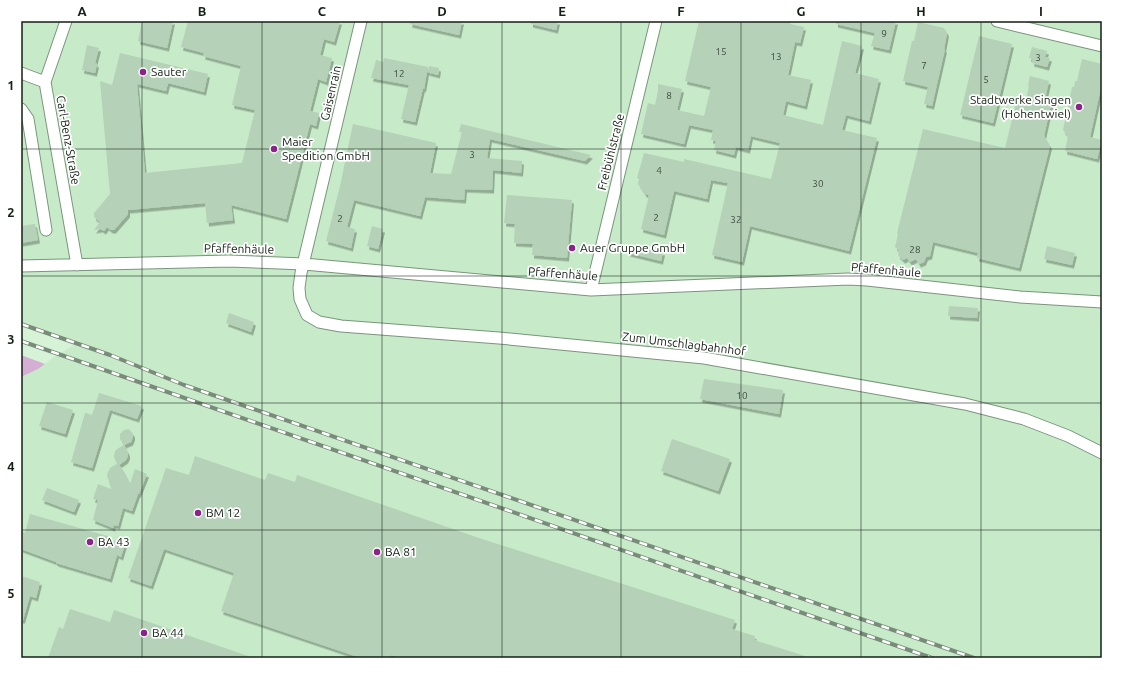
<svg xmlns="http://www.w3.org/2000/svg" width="1123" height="679" viewBox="0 0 1123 679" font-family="Ubuntu,sans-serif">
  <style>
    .built { fill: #c7eac9 }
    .green { fill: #d5aed3 }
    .building { fill: #b5d1b7; filter: url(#shadow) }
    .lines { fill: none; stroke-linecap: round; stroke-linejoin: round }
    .minor-casing { stroke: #7a957c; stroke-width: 13 }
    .minor { stroke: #fff; stroke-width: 11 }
    .rail-casing { stroke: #788c79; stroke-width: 4 }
    .rail { stroke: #fff; stroke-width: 2.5; stroke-dasharray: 8; stroke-linecap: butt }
    .grid { fill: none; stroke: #141f15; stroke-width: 1; stroke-opacity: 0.55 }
    .poi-dot { fill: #8a238a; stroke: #fff; stroke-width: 1.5 }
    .labels { text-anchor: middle; stroke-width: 3.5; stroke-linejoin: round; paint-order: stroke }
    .number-label { font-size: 10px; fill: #3c4c3e }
    .poi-label { font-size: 12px; fill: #141f15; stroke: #fff; text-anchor: start }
    .street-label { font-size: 12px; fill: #141f15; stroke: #fff }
    .neatline { fill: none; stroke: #141f15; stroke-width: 1.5 }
    .grid-label { font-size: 13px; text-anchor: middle; font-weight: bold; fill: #141f15 }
  </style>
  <defs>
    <filter id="shadow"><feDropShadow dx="2" dy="3.5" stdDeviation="0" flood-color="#0004"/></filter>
  </defs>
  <rect width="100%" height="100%" fill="#d6f3d8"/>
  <path class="built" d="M21,21H1102V658H21V377L38,369L54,357L79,342L21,323Z"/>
  <path class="green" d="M21,355L45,364L38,369L21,377Z"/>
  <path class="building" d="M142,21H173L167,48L138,41Z
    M188,21H340L334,42L324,39L320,55L332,58L326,82L318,79L310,111L319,113L316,126L310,124L286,219L231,205L233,220L207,223L205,203L128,210V214L114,230H111L107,227L104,231L101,229L94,230L100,222L94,217V213L110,194L100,81L112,85L120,53L208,74L204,92L168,83L166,91L137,84L145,173L242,163L255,110L232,105L241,66L203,56L204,53L181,47Z
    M411,21H462L459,35L410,24Z
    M531,21H558L556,30L531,24Z
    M699,21H791L790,24L804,27L800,43L795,42L788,75L811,80L805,106L786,101L783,115L823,125L842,41L862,46L855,73L879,79L869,121L846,115L842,130L877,138L849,251L750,226L742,262L712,255L728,183L711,180L707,199L674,191L664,235L641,229L649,195L645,194L638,184L639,179L637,178L644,153L684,162V159L771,179L780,143L751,136L748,150L736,147L734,155L714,150L716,141L711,140L713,130L689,125L684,144L641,134L648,103L655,105L658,91V84L682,89L677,110L704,116L711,87L685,81Z
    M836,21H896L889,50L871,46L875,33L836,24Z
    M918,22L944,28L947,33L944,49H945L932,106L924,104L928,87L903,81L912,41H914Z
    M979,36L1012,44L993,123L960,115Z
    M87,45L99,48L95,63L97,64L95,73L82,70Z
    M1032,47L1047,51L1045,57L1050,58L1047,67L1032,63L1033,59L1029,58Z
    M384,58L428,67V72L429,66L439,68L438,75L427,72L424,89L423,88L415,122L401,119L409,85L371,78L376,60L383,62Z
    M1082,59L1102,64V83L1090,137L1102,140L1097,159L1065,151L1068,136L1063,130L1072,87H1074L1075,81H1077Z
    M1030,76L1049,81L1045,99L1052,100L1044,136L1050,146L1019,268L977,258L978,253L933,242L930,256L926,257L924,262L919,264L916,259L910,262L907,258L903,260L898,255L899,250L895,247L898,234L897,233L923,129L1005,148L1016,103L1025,105L1029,86H1028Z
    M353,124L436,143L430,173L451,174L462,132H459L461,124L591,155L585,161L490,139L487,158L522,161L521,173L493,170L492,190L465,189L464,200L425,197L420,216L354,200L347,227L355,229L351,248L326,241L340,186Z
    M507,195L572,200L567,258L532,255L533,244L514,243L515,224L504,223Z
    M35,224L38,240L21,243V226Z
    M372,226L383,229L378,249L367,246Z
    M630,244L663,252L661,261L628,253Z
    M1047,246L1075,253L1072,265L1044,259Z
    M949,306L978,308L977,318L948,316Z
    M229,313L254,322L251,332L226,323Z
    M704,379L783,390L779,414L700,399Z
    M99,393L142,406L137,419L110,410L92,468L71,462L85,413L92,415Z
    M47,402L73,410L65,434L39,426Z
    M129,429L133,434V437L131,442L124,445L128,453V456L126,460L119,465L123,470L130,484L135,469L147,474L139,494H138L132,511L123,508L118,526L114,525L113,528L93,520L98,500L93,499L98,484L111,489L107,475L108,472L111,467L117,464L114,457L115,451L117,449L124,445L120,439V434L124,430Z
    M672,439L730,459L718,491L661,471Z
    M195,456L265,480L268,473L295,482L297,475L476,537L735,620L732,629L755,636L754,640L805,656V658H401L391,655L390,658H361L221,611L234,573L164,549L151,586L128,578L166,468L189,475Z
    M47,488L79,500L74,512L42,500Z
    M30,514L111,537L110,540L125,544L121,557L117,555L110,579L56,563V562L21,549V531L25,533Z
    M21,576L40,582L36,598L30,596L23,620H21Z
    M70,609L110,622L114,610L251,657V658H48L59,627L63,629Z"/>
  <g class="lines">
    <g class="minor-casing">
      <path id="minor" d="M66,21L45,82L77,265
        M361,21L301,273L299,288L300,299L307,315L319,322L341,326L499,338L704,358L965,404L1024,419L1068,436L1102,453
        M997,21L1102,46
        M21,73L45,82
        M21,109L28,119L46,230
        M21,266L229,261L304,264L591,290L848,279L867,280L1020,297L1102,302
        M591,290L656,21"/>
    </g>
    <use href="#minor" class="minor"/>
    <g class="rail-casing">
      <path id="rail" d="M21,324L110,355L184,385L974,658
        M21,341L932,658"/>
    </g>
    <use href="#rail" class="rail"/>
  </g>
  <path class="grid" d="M142,21V658M262,21V658M382,21V658M502,21V658M621,21V658M741,21V658M861,21V658M981,21V658M21,149H1102M21,276H1102M21,403H1102M21,530H1102"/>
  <g class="poi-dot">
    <circle cx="143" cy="72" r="4"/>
    <circle cx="1079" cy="107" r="4"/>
    <circle cx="274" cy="149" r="4"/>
    <circle cx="572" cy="248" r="4"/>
    <circle cx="198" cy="513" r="4"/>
    <circle cx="90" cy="542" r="4"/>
    <circle cx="377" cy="552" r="4"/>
    <circle cx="144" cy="633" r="4"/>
  </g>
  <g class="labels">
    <g class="number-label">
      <text x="884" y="37">9</text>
      <text x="721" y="55">15</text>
      <text x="776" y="60">13</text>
      <text x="1038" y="61">3</text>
      <text x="924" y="69">7</text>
      <text x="399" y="77">12</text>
      <text x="986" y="83">5</text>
      <text x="669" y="99">8</text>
      <text x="472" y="158">3</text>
      <text x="659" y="174">4</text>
      <text x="818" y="187">30</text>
      <text x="656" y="221">2</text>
      <text x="340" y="222">2</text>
      <text x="736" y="223">32</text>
      <text x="915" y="253">28</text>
      <text x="742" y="399">10</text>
    </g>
    <g class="poi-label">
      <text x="151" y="76">Sauter</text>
      <text x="1071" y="104" text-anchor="end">Stadtwerke Singen<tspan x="1071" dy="14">(Hohentwiel)</tspan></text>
      <text x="282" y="146">Maier<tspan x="282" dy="14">Spedition GmbH</tspan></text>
      <text x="580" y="252">Auer Gruppe GmbH</text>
      <text x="206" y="517">BM 12</text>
      <text x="98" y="546">BA 43</text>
      <text x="385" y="556">BA 81</text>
      <text x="152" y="637">BA 44</text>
    </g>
    <g class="street-label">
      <text transform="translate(331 93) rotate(-77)" y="4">Gaisenrain</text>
      <text transform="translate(68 140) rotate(80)" y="4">Carl-Benz-Straße</text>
      <text transform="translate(611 152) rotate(-76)" y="4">Freibühlstraße</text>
      <text transform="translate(239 249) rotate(1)" y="4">Pfaffenhäule</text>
      <text transform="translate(886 270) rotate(5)" y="4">Pfaffenhäule</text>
      <text transform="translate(563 274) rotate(4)" y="4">Pfaffenhäule</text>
      <text transform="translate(684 344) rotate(7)" y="4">Zum Umschlagbahnhof</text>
    </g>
  </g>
  <rect width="1123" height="679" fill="none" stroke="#ffffff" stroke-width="44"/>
  <rect x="22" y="22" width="1079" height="635" class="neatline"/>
  <g class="grid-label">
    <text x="82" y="16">A</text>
    <text x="202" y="16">B</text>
    <text x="322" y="16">C</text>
    <text x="442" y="16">D</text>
    <text x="562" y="16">E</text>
    <text x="681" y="16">F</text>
    <text x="801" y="16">G</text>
    <text x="921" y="16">H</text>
    <text x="1041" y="16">I</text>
    <text x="11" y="90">1</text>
    <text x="11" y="217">2</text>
    <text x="11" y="344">3</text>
    <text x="11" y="471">4</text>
    <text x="11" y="598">5</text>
  </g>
</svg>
